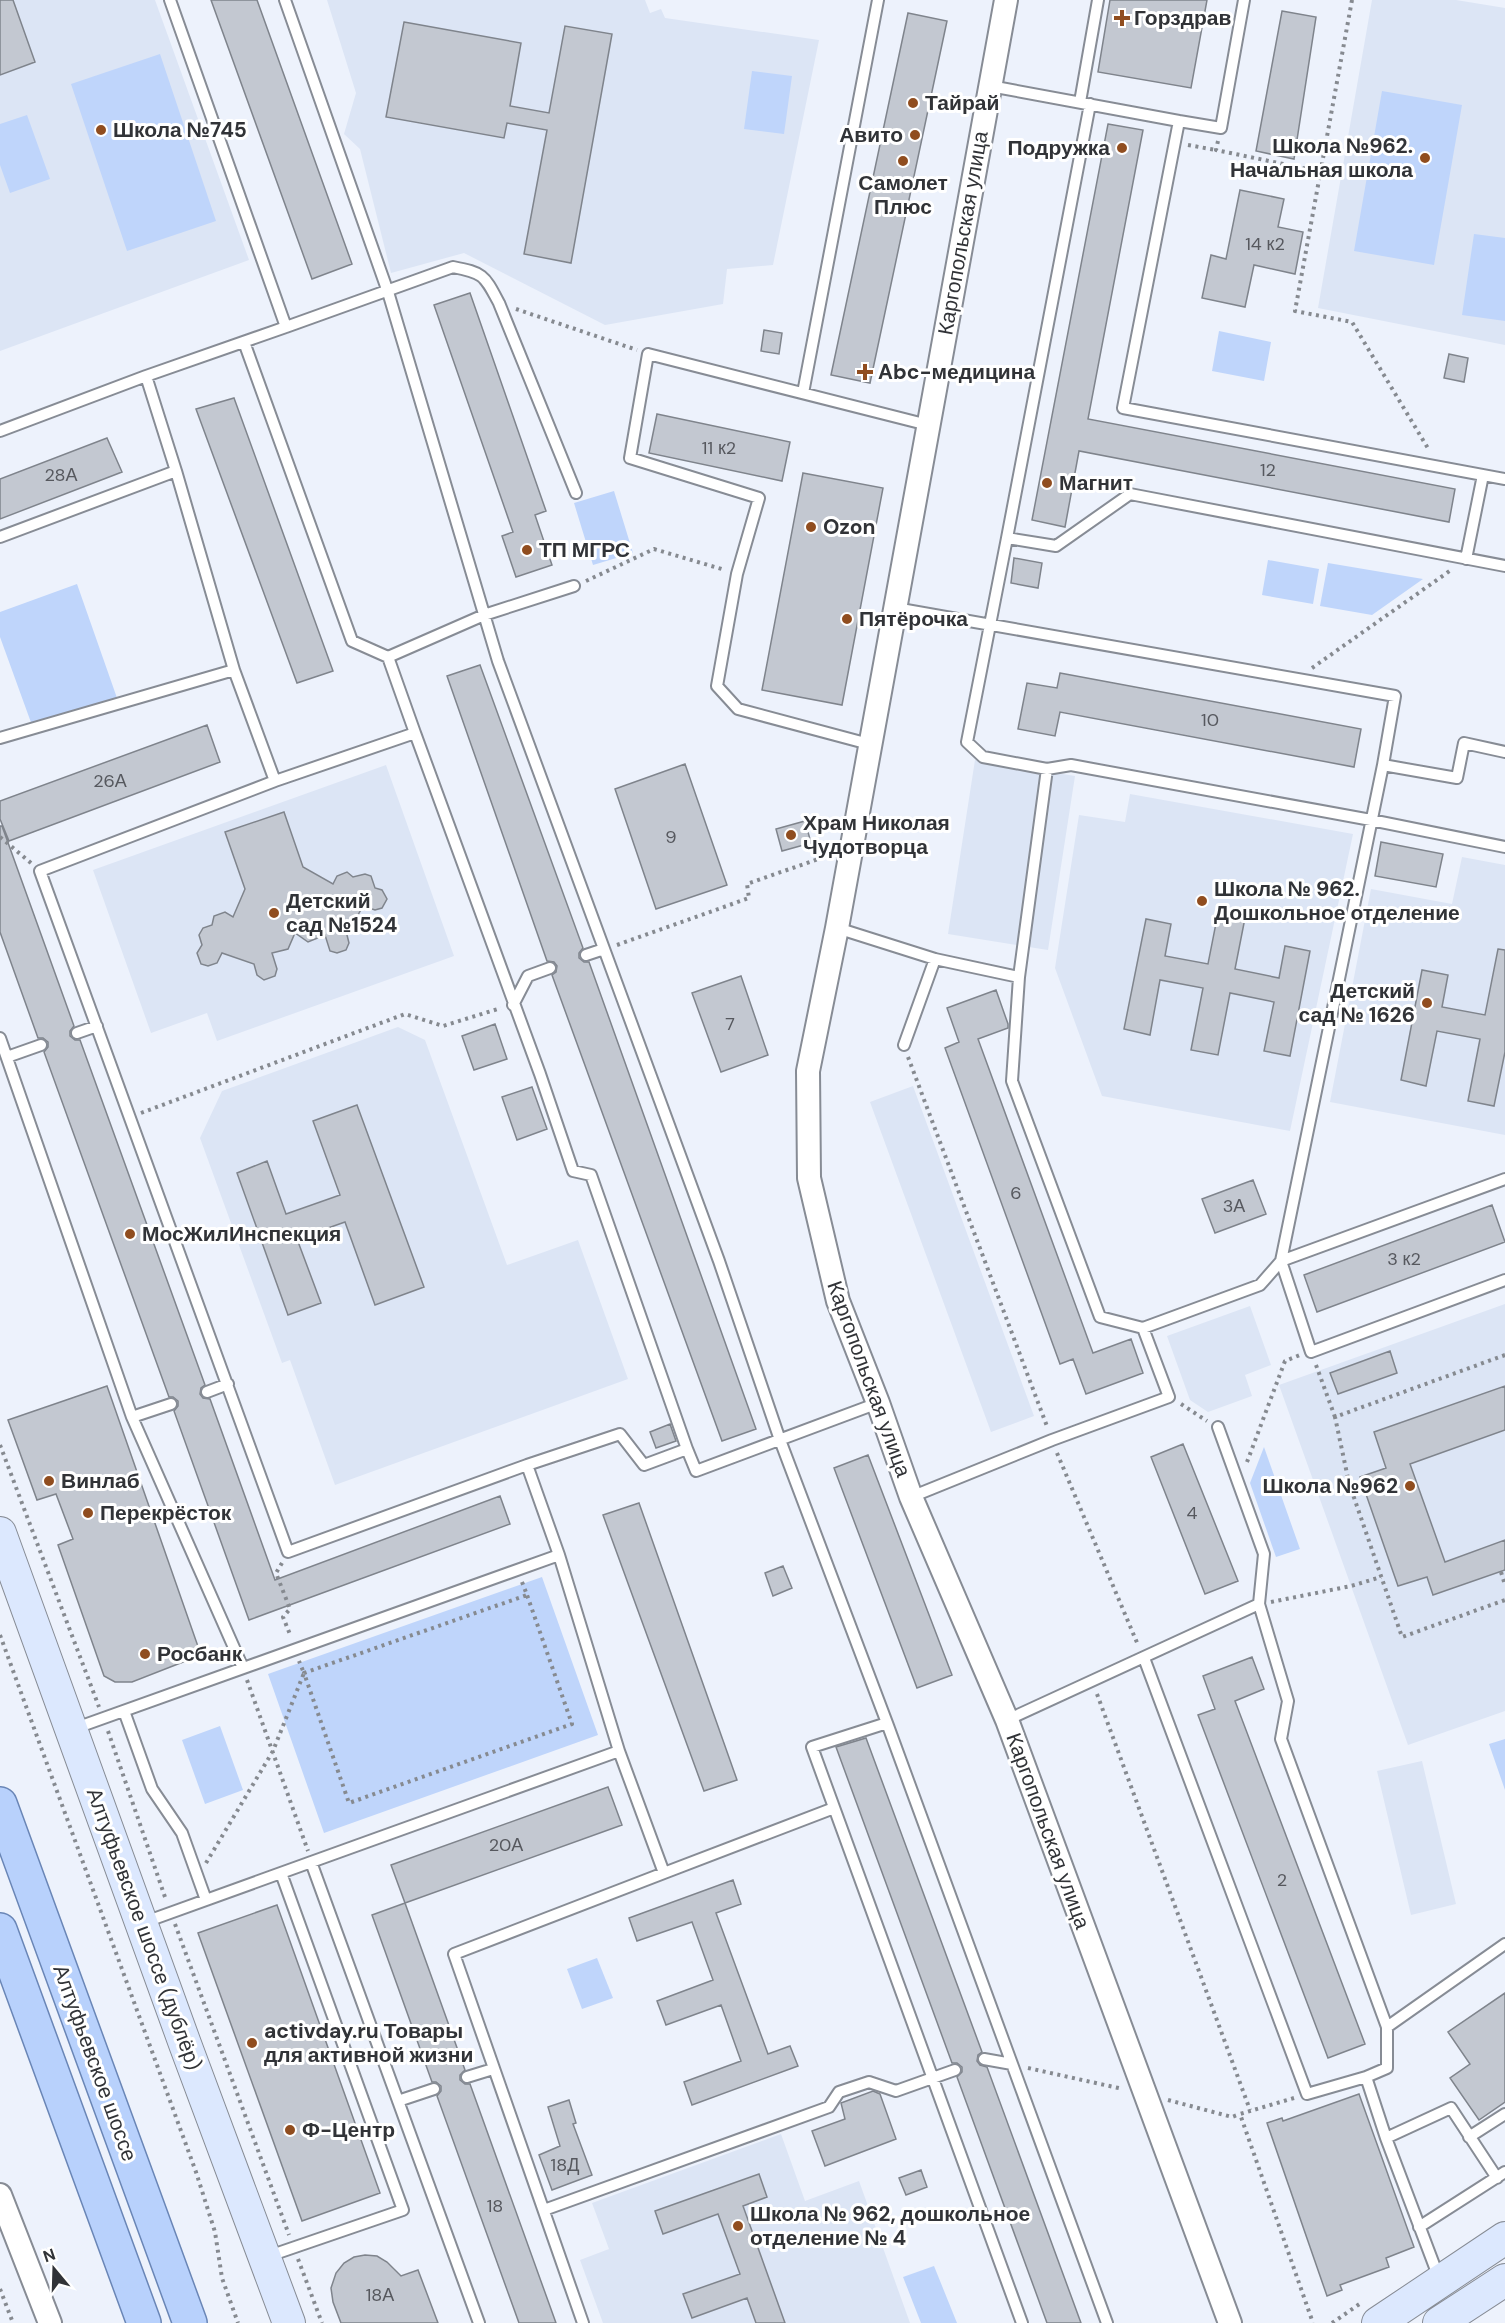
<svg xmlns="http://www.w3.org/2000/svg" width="1505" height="2323" viewBox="0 0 1505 2323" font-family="'DM Sans',sans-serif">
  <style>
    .built { fill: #dce5f5 }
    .green { fill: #bfd5fb }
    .building { fill: #c3c8d1; stroke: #7f848c; stroke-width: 1.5 }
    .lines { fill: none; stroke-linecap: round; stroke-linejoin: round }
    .lane-casing { stroke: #878c95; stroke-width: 14 }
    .street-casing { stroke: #878c95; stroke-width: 26 }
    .secondary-casing { stroke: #878c95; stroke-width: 34 }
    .primary-casing { stroke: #6a86b6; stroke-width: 36 }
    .path { stroke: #868a90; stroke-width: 4; stroke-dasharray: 3 4.5; stroke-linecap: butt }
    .lane { stroke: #fff; stroke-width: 10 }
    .street { stroke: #fff; stroke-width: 22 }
    .secondary { stroke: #dce8fe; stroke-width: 32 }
    .primary { stroke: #b8d1fc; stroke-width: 33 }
    .poi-dot { fill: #904d1f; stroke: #fff; stroke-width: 2 }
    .labels { text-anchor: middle; stroke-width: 6; stroke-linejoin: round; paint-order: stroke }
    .number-label { font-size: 18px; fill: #56585e }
    .poi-label { font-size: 21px; font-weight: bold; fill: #313337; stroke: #fff; text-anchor: start }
    .street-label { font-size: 21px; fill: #313337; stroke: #fff }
  </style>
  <rect width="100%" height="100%" fill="#edf2fc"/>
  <path class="built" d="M0,0H155L249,260L0,351Z
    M327,0H645L650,13L661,9L665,18L819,40L773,265L727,269L723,304L605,325L464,253L391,273L360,149L344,134L356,93Z
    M1372,0H1456L1505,8V345L1318,308Z
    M975,760L1075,776L1048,950L948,934Z
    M386,765L454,956L217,1041L207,1013L151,1033L93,870Z
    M1130,794L1353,834L1290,1131L1102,1096L1055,968L1079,815L1125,822Z
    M1462,857L1505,865V1135L1330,1102L1371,889L1452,904Z
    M398,1027L425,1040L507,1265L578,1240L628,1379L335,1485L290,1360L282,1363L200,1138L222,1091Z
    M913,1086L1034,1416L991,1432L870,1102Z
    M1505,1304V1711L1408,1745L1279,1385Z
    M1250,1306L1271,1365L1245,1375L1252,1396L1208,1412L1190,1400L1167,1336Z
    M1422,1761L1456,1904L1411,1915L1377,1771Z
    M781,2134L805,2201L859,2181L910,2323H603L580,2260L609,2249L592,2203Z"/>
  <path class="green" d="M160,54L216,221L127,251L71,84Z
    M752,71L792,76L784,134L744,129Z
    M1382,91L1462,105L1434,265L1354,251Z
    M27,115L50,179L10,193L0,165V124Z
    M1474,234L1505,238V321L1462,315Z
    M1219,331L1271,342L1264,381L1212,371Z
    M614,491L633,553L593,565L574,503Z
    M1268,560L1319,569L1313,604L1262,595Z
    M1328,563L1423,579L1372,615L1320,606Z
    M77,584L117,698L33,728L0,637V612Z
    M1264,1447L1300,1549L1276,1557L1250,1483Z
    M542,1577L598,1735L324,1833L268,1674Z
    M220,1726L243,1790L205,1804L182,1740Z
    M1505,1739V1790L1489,1744Z
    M597,1958L613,1998L582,2009L567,1969Z
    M934,2266L957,2323H921L903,2277Z"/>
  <path class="building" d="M0,0H13L35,62L0,75Z
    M211,0H257L352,264L312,279Z
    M1110,0H1207L1191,88L1098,72Z
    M1282,11L1316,17L1294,159L1256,151Z
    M908,13L947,21L870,383L831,375Z
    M404,22L521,43L510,106L549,113L565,26L612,34L571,263L524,254L547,130L507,123L504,138L386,117Z
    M1108,124L1143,130L1088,419L1455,489L1449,522L1079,451L1065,527L1032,520Z
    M1240,190L1284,199L1278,227L1303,232L1295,274L1254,265L1245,307L1202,298L1211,255L1226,259Z
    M470,293L546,511L535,515L552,565L516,577L502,536L513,532L434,305Z
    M764,330L782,333L779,354L761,351Z
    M1449,354L1468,358L1464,382L1444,378Z
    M234,398L333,671L297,683L196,409Z
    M657,414L790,442L782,481L649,453Z
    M107,438L122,472L0,519V479Z
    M803,473L883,488L842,705L762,690Z
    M1014,558L1042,563L1038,588L1011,583Z
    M480,665L583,948L579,953V958L584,962H589L756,1429L722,1441L552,975L556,972L557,966L554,962L547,961L447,676Z
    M1060,673L1361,729L1354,767L1060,712L1055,736L1018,729L1027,683L1057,688Z
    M207,725L220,762L9,841L0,819V801Z
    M685,764L727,885L656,909L615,789Z
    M284,812L303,867L333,884L337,876L347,872L353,877L365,874L371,876L375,888L382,890L387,899L382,908L375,910L363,906L347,935L349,943L346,950L337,953L330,951L325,935L308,942L295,933L288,949L272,953L277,969L275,976L264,980L257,975L254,964L222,953L217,963L208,966L201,964L197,953L202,945L199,935L203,928L212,925L214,916L225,912L233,917L245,889L225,832Z
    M805,821L811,843L782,851L776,829Z
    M0,826H2L74,1026L70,1031V1036L75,1040H80L205,1385L201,1388L200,1394L203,1398L210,1399L275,1580L500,1496L510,1524L249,1620L174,1411L178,1406V1401L173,1397H169L44,1052L48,1047V1042L43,1038H38L0,932Z
    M1381,842L1443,854L1436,887L1375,876Z
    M1218,913L1245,918L1235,969L1279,978L1285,946L1310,951L1290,1056L1264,1051L1274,1002L1230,993L1218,1055L1191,1050L1203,988L1160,980L1150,1035L1124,1029L1146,919L1171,924L1165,956L1208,964Z
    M1498,949L1505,950V1052L1494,1106L1468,1101L1480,1039L1437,1031L1426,1086L1401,1080L1422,970L1448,975L1442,1007L1485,1015Z
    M741,976L768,1055L721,1072L692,993Z
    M996,990L1008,1024V1028L978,1039L1093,1353L1131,1339L1143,1373L1086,1394L1073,1359L1060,1364L945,1048L959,1042L947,1008Z
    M495,1024L507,1059L474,1070L462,1036Z
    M532,1087L547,1129L517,1140L502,1097Z
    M357,1105L424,1287L375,1305L345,1222L297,1239L321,1303L288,1315L237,1173L267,1161L286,1214L340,1195L313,1121Z
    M1253,1180L1266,1214L1215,1233L1202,1199Z
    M1492,1205L1505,1242L1317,1312L1304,1275Z
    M1390,1351L1397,1373L1338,1394L1330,1373Z
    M107,1386L201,1655L132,1682H115L104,1676L58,1545L73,1539L56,1494L37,1500L8,1420Z
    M1505,1386V1430L1410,1464L1445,1562L1505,1540V1570L1433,1595L1427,1577L1398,1586L1360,1477L1386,1468L1374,1432Z
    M670,1424L676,1441L656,1448L650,1432Z
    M1183,1444L1238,1581L1205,1594L1151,1457Z
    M868,1455L952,1675L917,1688L834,1468Z
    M639,1503L737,1780L704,1791L603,1515Z
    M783,1566L792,1588L773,1596L765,1573Z
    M1252,1657L1264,1689L1235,1701L1365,2044L1328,2058L1198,1715L1215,1709L1203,1676Z
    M866,1738L982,2052L978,2055L977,2061L980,2065L987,2067L1081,2323H1047L957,2077L962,2072V2067L957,2063H952L836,1747Z
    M608,1787L622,1825L405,1903L391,1865Z
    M733,1880L741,1904L716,1913L768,2054L790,2046L798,2066L692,2105L684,2082L741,2061L721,2005L666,2025L657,2001L713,1980L692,1922L637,1941L629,1918Z
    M405,1903L465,2070L460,2075V2080L465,2084H470L556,2323H519L437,2096L441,2091V2086L436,2082H432L372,1915Z
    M277,1905L380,2193L302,2221L198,1933Z
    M1505,1993V2102L1479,2120L1450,2078L1470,2064L1448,2032Z
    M873,2091L880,2094L896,2139L825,2166L812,2131L845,2119L841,2103Z
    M1359,2094L1414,2247L1386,2258L1389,2267L1340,2285L1342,2290L1327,2296L1267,2123L1282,2118L1283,2121Z
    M569,2100L576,2123L573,2124L592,2175L552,2190L539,2155L560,2146L548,2107Z
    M921,2170L927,2187L906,2195L899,2178Z
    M759,2174L767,2197L743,2206L785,2323H756L747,2298L692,2318L683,2294L740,2274L718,2214L663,2234L655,2211Z
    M365,2255L377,2256L387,2262L401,2276L418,2270L438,2323H341L333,2302L331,2288L336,2273L344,2263L354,2257Z"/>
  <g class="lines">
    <g class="lane-casing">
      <path id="lane" d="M170,0L286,327L453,267C484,273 484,275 499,303L576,493
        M285,0L388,292L498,661L719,1261L780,1440L887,1723L812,1747L1022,2323
        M990,86L1179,121L1123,408L1505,479
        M1080,102L1098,0
        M1179,121L1221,128L1244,0
        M244,342L352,641L388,657L415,733L275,781
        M146,376L286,327
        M803,393L878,0
        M0,431L146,376L176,471L0,537
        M1007,538L1090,104
        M1466,559L1483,475
        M1505,566L1130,494L1056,546L1007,538L967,742L983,757L1047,769L1071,765L1371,820L1505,847
        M895,608L1395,696L1383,765L1457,778L1464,743L1505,752
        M388,657L484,615L574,586
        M234,670L275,781L40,871L288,1552L527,1465
        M415,733L540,1074L573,1171L591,1175L687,1449
        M0,738L234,670L176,471
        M869,744L738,709L717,686L737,574L759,498L630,458L648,354L928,425
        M1383,765L1281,1261L1311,1352L1505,1280
        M837,928L935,959L904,1045
        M586,955L604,949
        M935,959L1019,977L1012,1081L1100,1317L1143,1328
        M1019,977L1047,769
        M513,1005L528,976L550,968
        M77,1033L97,1026
        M0,1038L132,1417L243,1668
        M7,1057L41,1045
        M207,1392L228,1384
        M132,1417L171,1404
        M911,1497L1052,1440L1169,1397L1143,1328L1260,1285L1281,1261L1505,1179
        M559,1555L527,1465L620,1434L644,1465L687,1449L696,1471L878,1403
        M1259,1604L1288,1701L1281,1739L1387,2027
        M1144,1658L1307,2094L1366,2077L1386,2138L1439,2278
        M124,1711L152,1789L182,1833L206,1900
        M1007,1720L1259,1604L1264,1554L1218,1427
        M887,1723L1107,2323
        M73,1729L559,1555L619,1751
        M311,1862L479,2323
        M664,1873L834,1808
        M145,1922L619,1751L664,1873L454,1954L583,2323
        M984,2059L1012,2064
        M467,2077L493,2069
        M1366,2077L1387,2068V2027L1505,1944
        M398,2101L434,2089
        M1469,2137L1505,2114
        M1386,2138L1451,2108L1497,2178
        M544,2210L829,2107L839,2092L869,2082L896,2091L955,2070
        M1419,2227L1505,2172
        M266,2257L403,2210L281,1873"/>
    </g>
    <g class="street-casing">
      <path id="street" d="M1006,0L837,928L808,1071L809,1178L838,1301L878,1403L911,1497L1007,1720L1230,2323
        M0,2195L50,2323"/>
    </g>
    <g class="secondary-casing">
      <path id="secondary" d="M0,1533L185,2044L289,2323
        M1378,2323L1505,2238
        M1439,2323L1505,2280"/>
    </g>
    <g class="primary-casing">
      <path id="primary" d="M0,1804L190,2323
        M0,1930L144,2323"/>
    </g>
    <path class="path" d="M1352,0L1295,311L1352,322L1429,450
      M1218,141L1216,150L1322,172
      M1188,145L1216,150
      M516,309L637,350
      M586,581L654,549L725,570
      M1312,668L1451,570
      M0,837L31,863
      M617,945L749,898L747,884L821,858
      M908,1057L1048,1429
      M141,1113L405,1014L443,1026L501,1008
      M1505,1355L1335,1417L1349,1483L1402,1637L1505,1600
      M1316,1365L1335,1417
      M1181,1404L1207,1421
      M0,1445L99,1707
      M1057,1453L1138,1645
      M1247,1462L1285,1361L1300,1355
      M282,1563L276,1573L290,1609L283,1617L291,1637
      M1501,1572L1505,1585
      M522,1582L527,1595L304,1673L349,1803L572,1724L527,1595
      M1271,1602L1351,1586L1381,1577
      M0,1635L196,2172L215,2232L222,2278L238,2323
      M247,1680L308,1851
      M1097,1694L1250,2110
      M108,1731L166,1900
      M206,1863L273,1751L304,1673L299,1661
      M175,1924L289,2235
      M1028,2068L1123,2089
      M1294,2098L1240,2114L1313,2323
      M1168,2100L1232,2117L1240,2114
      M298,2259L322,2323
      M0,2289L13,2323
      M1332,2323L1361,2303"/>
    <use href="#lane" class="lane"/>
    <use href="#street" class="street"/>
    <use href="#secondary" class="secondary"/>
    <use href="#primary" class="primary"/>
  </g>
  <g class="poi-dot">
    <path d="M1119 9h6v6h6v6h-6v6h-6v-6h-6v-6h6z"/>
    <circle cx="913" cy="103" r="6"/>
    <circle cx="101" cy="130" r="6"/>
    <circle cx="915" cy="135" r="6"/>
    <circle cx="1122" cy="148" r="6"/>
    <circle cx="1425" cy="158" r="6"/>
    <circle cx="903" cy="161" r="6"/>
    <path d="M862 363h6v6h6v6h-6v6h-6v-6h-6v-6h6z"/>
    <circle cx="1047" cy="483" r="6"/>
    <circle cx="811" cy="527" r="6"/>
    <circle cx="527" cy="550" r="6"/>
    <circle cx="847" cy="619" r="6"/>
    <circle cx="791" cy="835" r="6"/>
    <circle cx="1202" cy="901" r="6"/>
    <circle cx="274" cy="913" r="6"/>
    <circle cx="1427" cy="1003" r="6"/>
    <circle cx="130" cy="1234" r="6"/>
    <circle cx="49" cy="1481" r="6"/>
    <circle cx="1410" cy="1486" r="6"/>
    <circle cx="88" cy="1513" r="6"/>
    <circle cx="145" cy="1654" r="6"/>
    <circle cx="252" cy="2043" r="6"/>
    <circle cx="290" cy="2130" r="6"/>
    <circle cx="738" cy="2226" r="6"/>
  </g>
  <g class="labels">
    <g class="number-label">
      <text x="1265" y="250">14 к2</text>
      <text x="719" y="454">11 к2</text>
      <text x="1268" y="476">12</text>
      <text x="61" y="481">28А</text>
      <text x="1210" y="726">10</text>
      <text x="110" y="787">26А</text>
      <text x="671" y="843">9</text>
      <text x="730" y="1030">7</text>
      <text x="1016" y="1199">6</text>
      <text x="1234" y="1212">3А</text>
      <text x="1404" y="1265">3 к2</text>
      <text x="1192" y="1519">4</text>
      <text x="506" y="1851">20А</text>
      <text x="1282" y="1886">2</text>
      <text x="565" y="2171">18Д</text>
      <text x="495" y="2212">18</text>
      <text x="380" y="2301">18А</text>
    </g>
    <g class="poi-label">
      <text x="1134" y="25">Горздрав</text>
      <text x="925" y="110">Тайрай</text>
      <text x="113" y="137">Школа №745</text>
      <text x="903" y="142" text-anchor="end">Авито</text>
      <text x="1413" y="153" text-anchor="end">Школа №962.<tspan x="1413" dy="24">Начальная школа</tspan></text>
      <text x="1110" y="155" text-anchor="end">Подружка</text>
      <text x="903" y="190" text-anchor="middle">Самолет<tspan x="903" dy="24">Плюс</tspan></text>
      <text x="878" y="379">Abc-медицина</text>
      <text x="1059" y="490">Магнит</text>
      <text x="823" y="534">Ozon</text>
      <text x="539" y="557">ТП МГРС</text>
      <text x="859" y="626">Пятёрочка</text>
      <text x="803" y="830">Храм Николая<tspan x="803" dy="24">Чудотворца</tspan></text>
      <text x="1214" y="896">Школа № 962.<tspan x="1214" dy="24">Дошкольное отделение</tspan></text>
      <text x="286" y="908">Детский<tspan x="286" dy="24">сад №1524</tspan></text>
      <text x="1415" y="998" text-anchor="end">Детский<tspan x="1415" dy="24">сад № 1626</tspan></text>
      <text x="142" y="1241">МосЖилИнспекция</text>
      <text x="61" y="1488">Винлаб</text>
      <text x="1398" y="1493" text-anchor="end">Школа №962</text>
      <text x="100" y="1520">Перекрёсток</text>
      <text x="157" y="1661">Росбанк</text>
      <text x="264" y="2038">activday.ru Товары<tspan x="264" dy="24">для активной жизни</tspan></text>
      <text x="302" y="2137">Ф-Центр</text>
      <text x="750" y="2221">Школа № 962, дошкольное<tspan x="750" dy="24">отделение № 4</tspan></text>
    </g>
    <g class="street-label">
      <text transform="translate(963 233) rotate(-80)" y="7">Каргопольская улица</text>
      <text transform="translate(869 1379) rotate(70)" y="7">Каргопольская улица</text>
      <text transform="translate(1048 1831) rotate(70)" y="7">Каргопольская улица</text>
      <text transform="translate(144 1929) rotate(70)" y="7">Алтуфьевское шоссе (дублёр)</text>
      <text transform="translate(95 2063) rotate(70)" y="7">Алтуфьевское шоссе</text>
    </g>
  </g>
  <g transform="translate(54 2269) rotate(341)" stroke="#ffffff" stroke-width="4.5" paint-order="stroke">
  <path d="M0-4.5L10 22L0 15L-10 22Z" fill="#313337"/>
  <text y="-9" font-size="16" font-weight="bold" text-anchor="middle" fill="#313337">N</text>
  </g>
</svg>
